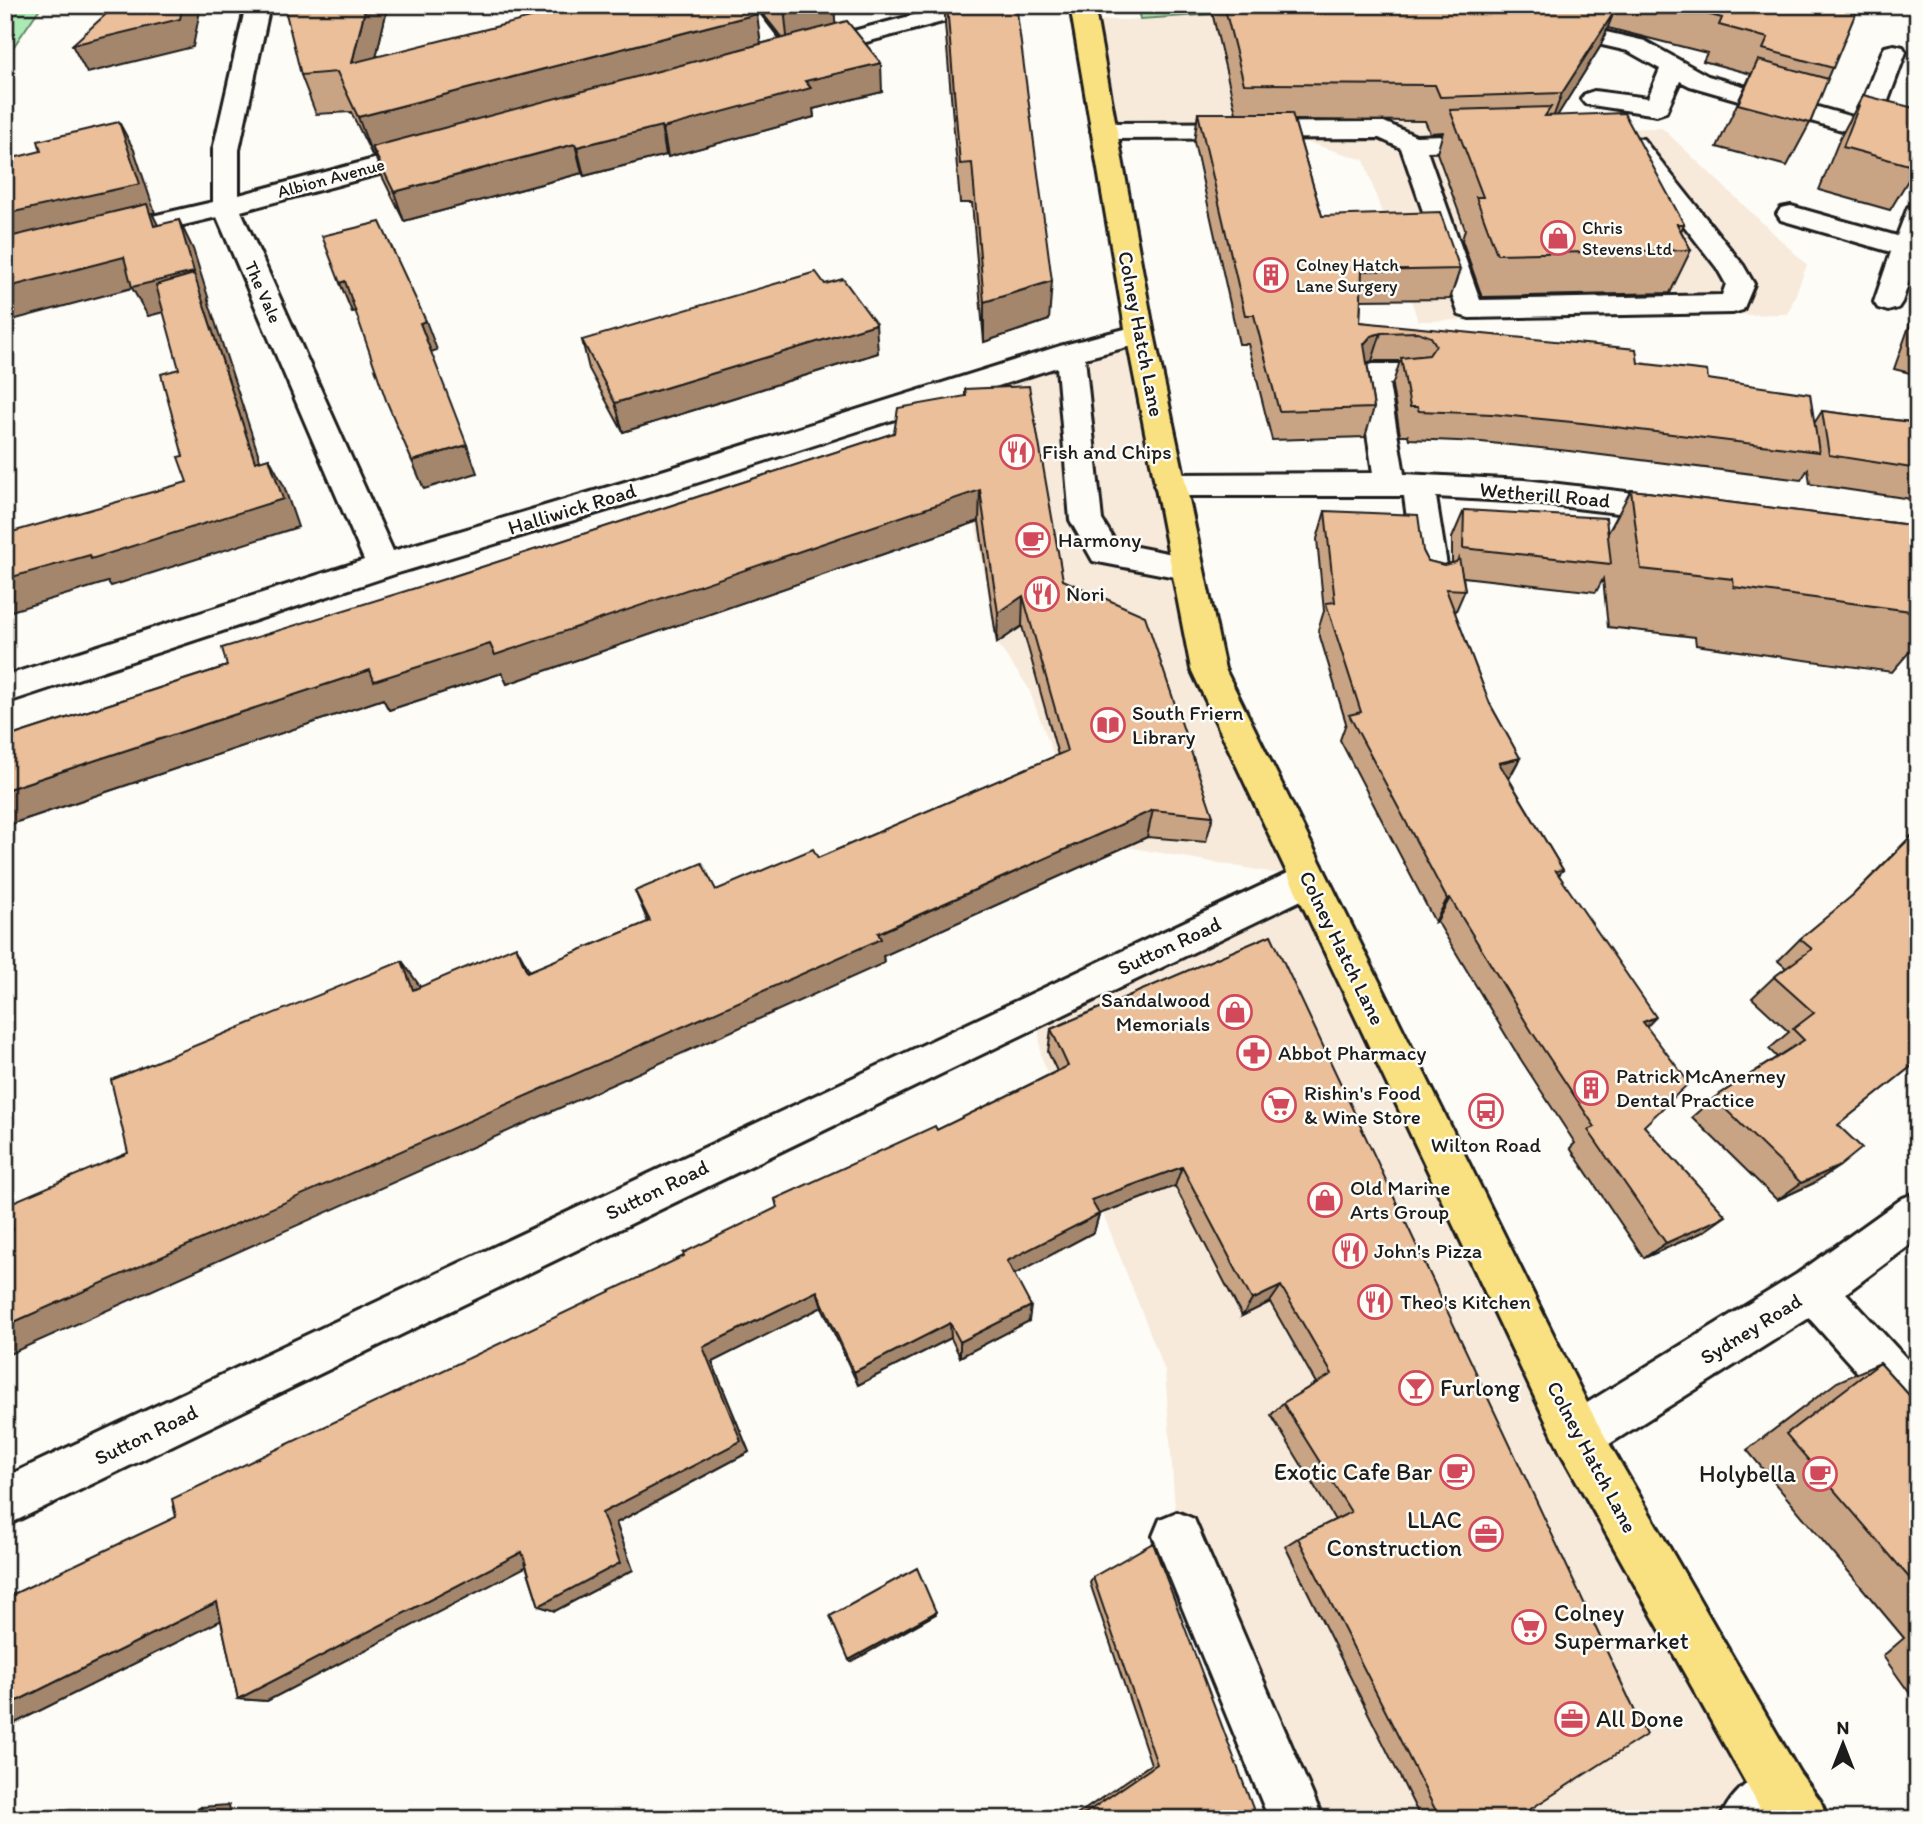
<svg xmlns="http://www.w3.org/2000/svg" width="1923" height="1824" viewBox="0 0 1923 1824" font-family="Itim,sans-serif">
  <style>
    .built { fill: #f7eadb }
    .green { fill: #abebb3; stroke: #648468; stroke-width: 2 }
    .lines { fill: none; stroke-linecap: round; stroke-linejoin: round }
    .minor-casing { stroke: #1c1c1c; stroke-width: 6 }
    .major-casing { stroke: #1c1c1c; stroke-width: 6 }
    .minor { fill: #fdfcf7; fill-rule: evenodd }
    .major { fill: #f9e181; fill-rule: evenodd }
    .wall { fill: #c9a484; stroke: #1c1c1c; stroke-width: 2 }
    .shaded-wall { fill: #a4866c; stroke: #1c1c1c; stroke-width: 2 }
    .building { fill: #eabf9a; stroke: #1c1c1c; stroke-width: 2 }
    .labels { text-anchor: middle; stroke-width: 5; stroke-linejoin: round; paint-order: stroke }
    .far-street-label { font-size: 18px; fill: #1c1c1c; stroke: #fdfcf7 }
    .far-poi-label { font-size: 18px; fill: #1c1c1c; stroke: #fdfcf7; text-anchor: start }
    .street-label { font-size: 21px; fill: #1c1c1c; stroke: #fdfcf7 }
    .poi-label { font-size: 21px; fill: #1c1c1c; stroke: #fdfcf7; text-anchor: start }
    .near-poi-label { font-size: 24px; fill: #1c1c1c; stroke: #fdfcf7; text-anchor: start }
  </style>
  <rect width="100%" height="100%" fill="#fdfcf7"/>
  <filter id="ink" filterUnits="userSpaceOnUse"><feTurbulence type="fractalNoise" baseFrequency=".0143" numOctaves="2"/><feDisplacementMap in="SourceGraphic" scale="14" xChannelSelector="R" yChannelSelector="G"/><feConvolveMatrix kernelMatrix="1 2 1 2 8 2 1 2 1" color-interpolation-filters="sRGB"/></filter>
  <g filter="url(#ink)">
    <path class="built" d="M1348,5L1470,131L1662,128L1807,265L1788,314L1418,321L1364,160L1306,142H1107L1084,20H1125Z
      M1140,334L1208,669L1780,1791L1745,1819H1299L1177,1536L1165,1371L1041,1056L1037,1009L1308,879L1127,847L1093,832L1072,804L1028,687L997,643L951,390Z"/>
    <path class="green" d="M5,5H42L5,59Z
      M1137,5H1215L1217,14L1140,19Z"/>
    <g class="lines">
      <g class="minor-casing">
        <path id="minor" d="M246,5H270L239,150V195L430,144L439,146L443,152L439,158L241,211L393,551L665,470L1060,346L1140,325L1150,327L1154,334L1150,341L1085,358L1102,520L1116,543L1198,559L1202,567L1198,575L1186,579L1093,561L1070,520L1057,367L687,486L395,574L5,703V676L364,560L217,217L5,268V250L213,202V150Z
          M728,5H752L793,58L790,63L781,65L772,63Z
          M952,5H992L988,10L809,57L800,55L797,50L800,45Z
          M1554,20L1645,41L1708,76L1856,118L1882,52L1885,47L1894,45L1903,47L1906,52L1879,125L1918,136V152L1690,86L1680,81L1666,112L1657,115L1585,104L1581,99L1585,94L1594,91L1648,98L1660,69L1628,51L1546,32L1542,27L1546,22Z
          M1384,122L1416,136L1558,131L1643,139L1743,265L1754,284L1743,310L1733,313L1469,318L1459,315L1401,148L1379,138L1104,139L1095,136L1091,131L1095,126L1104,123ZM1558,147L1626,151L1717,268L1726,284L1722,295L1480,300L1427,151Z
          M1918,205V255L1902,302L1898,308L1888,311L1878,308L1874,302L1891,252L1781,220L1777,214L1781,208L1791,206L1897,236L1908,207Z
          M1373,364H1409L1419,367L1424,374L1419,381L1389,384L1404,474L1525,480L1677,498L1688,501L1693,509L1688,517L1677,520L1525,502L1436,497L1449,578L1444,587L1432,590L1420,587L1415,578L1404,496H1170L1159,493L1154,485L1159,477L1170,474L1373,473L1358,374L1363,367Z
          M1309,863L1322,868L1328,879L1322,890L5,1526V1477Z
          M1918,1192V1239L1846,1293L1918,1371V1429L1902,1422L1809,1318L1595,1453L1578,1460L1561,1453L1554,1436L1561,1419L1797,1274L1903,1198Z
          M1177,1512L1194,1519L1323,1819H1269L1153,1536L1160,1519Z
          M1780,1765L1799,1772L1806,1791L1799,1810L1788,1819H1720C1731,1792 1754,1775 1780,1765Z"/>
      </g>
      <g class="major-casing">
        <path id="major" d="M1070,5H1094L1154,334L1225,669L1595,1419L1799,1772L1820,1800L1828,1819H1768L1761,1810L1561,1453L1191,669L1126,334Z"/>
      </g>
      <use href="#minor" class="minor"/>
      <use href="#major" class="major"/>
    </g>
    <path class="wall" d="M756,5H838L834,6L835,24L882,92L813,109L814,117L668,157L666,155L584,176L582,173L404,221L382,176L375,156L373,157L351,112L316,114L301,75L387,9L376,56L760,44L782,38Z
      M945,5H1016L1049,320L984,342L972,203H960L945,24Z
      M1161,5H1859L1827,79L1810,123L1787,166L1717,147L1751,74L1703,61L1707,53L1608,28L1600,47L1557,116L1684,224L1681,231L1691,250L1670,293L1482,297L1462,240L1465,229L1437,153L1443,132L1430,133L1425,121L1294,120L1322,216L1460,269L1450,299L1361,300L1360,322L1638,363L1708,379L1815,422L1822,411L1918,423V500L1810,484L1808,469L1801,480L1569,451L1481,442L1409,439L1408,435H1400L1392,386L1400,361H1372L1367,363L1374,408L1365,437L1272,440L1248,344H1239L1194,142L1198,113H1236L1211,8H1162Z
      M1863,95L1916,167L1890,210L1819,190L1840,138Z
      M1918,301V375L1894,369Z
      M582,340L878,353L623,432L589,369Z
      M965,389L1063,580L1213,816L1206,842L1147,837L883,956L884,963L13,1230L128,1153L402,961L420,987L530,971L648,922L635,891L716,890L818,858L1058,755L1022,626L997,643L979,521L507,684L502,673L389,710L383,699L5,826V738L227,666L451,577L894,433L965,396Z
      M1631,490L1918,526V642L1892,672L1696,645L1695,637L1608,627L1603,579L1596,592L1463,577L1465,590L1455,613L1490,704L1520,758L1509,779L1563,870L1559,875L1647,1027L1644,1126L1703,1232L1644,1258L1570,1148L1575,1143L1516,1052L1437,921L1435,922L1340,740L1346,723L1318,630L1324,611L1317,539L1325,511L1423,551L1428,561L1444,565L1452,563V538L1464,510L1608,533Z
      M1918,829V1061L1838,1125L1814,1183L1777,1200L1692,1117L1714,1098L1777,1057L1769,1049L1789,1032L1752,998L1774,977L1786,968L1778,961L1800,939L1848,900Z
      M1271,935L1515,1819H1421L1285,1546L1298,1538L1335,1520L1271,1415L1283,1403L1316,1383L1270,1302L1242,1316L1175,1186L1099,1214L1094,1232L1014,1274L1029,1321L960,1357L951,1338L858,1385L822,1307L712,1362L749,1452L616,1523L633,1570L555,1611L539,1606L526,1566L267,1701L238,1699L221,1620L5,1728L176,1517L777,1208L775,1199L937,1130L1057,1071L1048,1052L1051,1029Z
      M1880,1363L1918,1405V1705L1883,1656L1904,1638L1747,1450L1837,1382Z
      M1093,1577L1257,1819H1071L1151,1764L1090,1583Z"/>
    <path class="shaded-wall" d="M183,5H201L193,47L87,73L72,45Z
      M366,5H386L387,9L366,102L352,63Z
      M789,5H838L834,6L836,33L788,46L784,7Z
      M1614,12L1600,47L1549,129L1562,93Z
      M757,14L762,53L372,147L375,156L373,157L358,117Z
      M881,63L882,92L813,109L814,117L668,157L663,128L805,81Z
      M119,122L134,150L155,213H152L162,233L5,247V214Z
      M661,126L666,155L584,176L577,147Z
      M575,144L582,173L404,221L394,192Z
      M179,220L193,249L209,300H208L270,490L255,462L203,302L148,316L132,288L5,322V288Z
      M345,281L357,311L352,312L340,283Z
      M1052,281L1049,320L984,342V302Z
      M426,321L437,350L431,352L420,323Z
      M876,324L878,353L623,432L615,403Z
      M1381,333L1372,361L1362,364L1364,344L1371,336Z
      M467,445L477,473L424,489L412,461Z
      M269,458L284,486L298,527L111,586L108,582L5,613V579Z
      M980,490L979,521L507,684L502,673L389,710L383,699L5,826V790L370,670L490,644Z
      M1023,596L1022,626L997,643L998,613Z
      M1520,758L1506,783L1499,763Z
      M1153,810L1147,837L883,956L884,963L5,1356V1326Z
      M1450,898L1437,921L1435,922L1447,899Z
      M516,946L529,970L540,996L527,972Z
      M402,961L419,985L429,1013L413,990Z
      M1656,1017L1637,1037L1643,1022Z
      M1840,1166L1814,1183L1777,1200L1801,1183Z
      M1182,1167L1175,1186L1099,1214L1094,1232L1006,1279L1007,1261L1091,1200Z
      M1726,1216L1703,1232L1644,1258L1666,1243Z
      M1281,1286L1270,1302L1242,1316L1252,1300Z
      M817,1291L822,1307L712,1362L749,1452L616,1523L633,1570L555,1611L539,1606L602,1513L703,1347Z
      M1031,1306L1029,1321L960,1357V1342Z
      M950,1323L951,1338L858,1385L854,1372Z
      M522,1552L539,1560L267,1701L238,1699Z
      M217,1602L246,1608L5,1728V1707Z
      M936,1612V1614L851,1662L849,1660Z
      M229,1805L232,1819H203L201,1807Z"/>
    <path class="building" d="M116,5H183L180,19L72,45Z
      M284,5H366L352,63L582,5H750L757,14L358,117L337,72L301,75Z
      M947,5H1016L1052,281L984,302L972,163L960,164Z
      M1224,5H1584L1614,12L1562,93L1440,97L1435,85L1244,84Z
      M1672,5H1859L1833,68L1763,49L1768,38L1719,25L1722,18Z
      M847,21L881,63L805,81L811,88L663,128L661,126L577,147L575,144L394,192L372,147Z
      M1758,60L1828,79L1810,123L1738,104Z
      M1863,95L1918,109V163L1916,167L1843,147Z
      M1551,107L1545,116L1624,113L1684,224H1677L1691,250L1497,254L1476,197H1483L1450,110Z
      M1198,113H1292L1322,216L1440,212L1460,269L1362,271L1360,322L1636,349L1638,363L1707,371L1708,379L1810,394L1819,452L1582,423L1492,414L1419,411L1417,407H1410L1401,358L1429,355L1436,345L1431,337L1418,332L1381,333L1371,336L1364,344L1374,408L1279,411L1254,315H1245Z
      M119,122L140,184L5,214V160L41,151L38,141Z
      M147,204L154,226L179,220L194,272L132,287L124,257L5,288V238Z
      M380,222L426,321L420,323L467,445L412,461L386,400L345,281L340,283L322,236Z
      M816,272L825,284L843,279L876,324L615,403L582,340Z
      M194,274L255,462L269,458L283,499L91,559L90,555L5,579V534L187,482L178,457L183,456L161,374L179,369L156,285Z
      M1029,386L1063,580L1145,616L1213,816L1153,810L878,933L881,939L5,1326V1233L13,1230L8,1204L128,1153L111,1080L402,961L413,990L516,946L527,972L650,921L635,891L702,863L716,890L813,849L818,858L1067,751L1023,596L998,613L980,490L495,655L490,644L374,681L370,670L5,790V738L227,666L222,648L451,577L894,433L898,408L966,396L965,389Z
      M1822,411L1918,423V469L1829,455Z
      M1631,490L1918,526V612L1734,587L1733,579L1641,569Z
      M1464,510L1606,518L1611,564L1463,548Z
      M1325,511L1418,515L1423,551L1428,561L1444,565L1456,562L1459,558L1465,590L1446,589L1490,704L1520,758L1499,763L1563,870L1556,871L1656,1017L1643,1022L1689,1083L1644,1126L1726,1216L1666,1243L1588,1130L1595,1127L1532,1032L1450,898L1447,899L1349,715L1361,712L1326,603L1335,602Z
      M1918,830V1061L1838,1125L1862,1148L1840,1166L1801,1183L1714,1098L1804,1040L1793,1029L1814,1013L1774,977L1812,949L1800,939L1853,895Z
      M1271,935L1646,1735L1515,1819H1440L1298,1538L1351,1512L1283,1403L1332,1374L1281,1286L1252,1300L1182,1167L1091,1200L1099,1214L1007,1261L1031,1306L960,1342L950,1323L854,1372L817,1291L703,1347L741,1441L602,1513L620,1563L539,1606L522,1552L238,1699L217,1602L5,1707V1598L176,1517L172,1499L684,1256L683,1253L778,1207L775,1199L935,1126L937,1130L1068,1066L1051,1029Z
      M1880,1363L1918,1405V1588L1786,1434Z
      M1153,1543L1257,1819H1077L1157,1764L1093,1577Z
      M917,1568L936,1612L849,1660L830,1616Z
      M201,1807L203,1819H179Z"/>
  </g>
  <defs>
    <g id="shop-ring" transform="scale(1.75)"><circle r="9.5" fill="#fdfcf7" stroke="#d1495b" stroke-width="1.5"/><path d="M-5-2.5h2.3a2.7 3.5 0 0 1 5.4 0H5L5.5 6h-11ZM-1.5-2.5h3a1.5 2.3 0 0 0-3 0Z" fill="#d1495b"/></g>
    <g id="building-ring" transform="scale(1.75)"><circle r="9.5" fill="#fdfcf7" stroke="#d1495b" stroke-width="1.5"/><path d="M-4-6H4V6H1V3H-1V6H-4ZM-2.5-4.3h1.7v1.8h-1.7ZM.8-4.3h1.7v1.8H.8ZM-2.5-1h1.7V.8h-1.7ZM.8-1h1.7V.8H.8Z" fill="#d1495b"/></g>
    <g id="restaurant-ring" transform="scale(1.75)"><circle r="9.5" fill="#fdfcf7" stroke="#d1495b" stroke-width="1.5"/><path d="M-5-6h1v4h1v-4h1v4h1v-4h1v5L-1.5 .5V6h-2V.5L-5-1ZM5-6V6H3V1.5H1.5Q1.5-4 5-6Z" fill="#d1495b"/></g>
    <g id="cafe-ring" transform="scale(1.75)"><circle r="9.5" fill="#fdfcf7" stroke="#d1495b" stroke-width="1.5"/><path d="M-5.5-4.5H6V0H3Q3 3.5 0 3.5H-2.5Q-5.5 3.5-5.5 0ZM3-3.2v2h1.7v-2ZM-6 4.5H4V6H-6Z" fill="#d1495b"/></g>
    <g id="library-ring" transform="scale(1.75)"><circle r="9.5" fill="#fdfcf7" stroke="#d1495b" stroke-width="1.5"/><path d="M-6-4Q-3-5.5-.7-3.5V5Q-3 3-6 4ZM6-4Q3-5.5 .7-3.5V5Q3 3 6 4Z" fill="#d1495b"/></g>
    <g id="pharmacy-ring" transform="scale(1.75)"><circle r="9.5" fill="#fdfcf7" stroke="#d1495b" stroke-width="1.5"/><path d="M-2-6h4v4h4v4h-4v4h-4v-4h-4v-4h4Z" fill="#d1495b"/></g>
    <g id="supermarket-ring" transform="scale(1.75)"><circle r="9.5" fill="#fdfcf7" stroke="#d1495b" stroke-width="1.5"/><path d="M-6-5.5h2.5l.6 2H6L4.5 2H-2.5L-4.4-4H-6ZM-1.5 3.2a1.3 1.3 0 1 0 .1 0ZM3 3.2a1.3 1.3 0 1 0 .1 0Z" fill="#d1495b"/></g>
    <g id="bus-ring" transform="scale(1.75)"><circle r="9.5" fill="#fdfcf7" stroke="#d1495b" stroke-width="1.5"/><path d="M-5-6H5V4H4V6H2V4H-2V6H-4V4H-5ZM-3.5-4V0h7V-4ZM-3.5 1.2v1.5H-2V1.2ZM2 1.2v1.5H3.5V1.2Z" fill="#d1495b"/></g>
    <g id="bar-ring" transform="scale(1.75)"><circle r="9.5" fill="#fdfcf7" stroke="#d1495b" stroke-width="1.5"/><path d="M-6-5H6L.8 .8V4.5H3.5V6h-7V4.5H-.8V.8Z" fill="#d1495b"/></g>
    <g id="office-ring" transform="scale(1.75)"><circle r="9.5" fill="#fdfcf7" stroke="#d1495b" stroke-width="1.5"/><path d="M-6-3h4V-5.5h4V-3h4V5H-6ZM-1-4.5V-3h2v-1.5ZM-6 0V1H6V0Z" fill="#d1495b"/></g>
  </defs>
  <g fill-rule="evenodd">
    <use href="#shop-ring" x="1558" y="238"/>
    <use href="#building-ring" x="1271" y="275"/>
    <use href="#restaurant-ring" x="1017" y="452"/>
    <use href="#cafe-ring" x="1033" y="540"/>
    <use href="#restaurant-ring" x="1042" y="594"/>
    <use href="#library-ring" x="1108" y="725"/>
    <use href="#shop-ring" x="1235" y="1012"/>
    <use href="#pharmacy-ring" x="1254" y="1053"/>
    <use href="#building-ring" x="1591" y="1088"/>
    <use href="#supermarket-ring" x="1279" y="1105"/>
    <use href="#bus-ring" x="1486" y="1111"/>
    <use href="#shop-ring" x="1325" y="1200"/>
    <use href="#restaurant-ring" x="1350" y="1251"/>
    <use href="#restaurant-ring" x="1375" y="1302"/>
    <use href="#bar-ring" x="1416" y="1388"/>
    <use href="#cafe-ring" x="1457" y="1472"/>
    <use href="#cafe-ring" x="1820" y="1474"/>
    <use href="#office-ring" x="1486" y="1534"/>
    <use href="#supermarket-ring" x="1529" y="1627"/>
    <use href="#office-ring" x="1572" y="1719"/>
  </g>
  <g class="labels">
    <g class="far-street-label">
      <text transform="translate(331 178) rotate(-15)" y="6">Albion Avenue</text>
      <text transform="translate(263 292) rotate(66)" y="6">The Vale</text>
    </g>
    <g class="far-poi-label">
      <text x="1582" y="234">Chris<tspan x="1582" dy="21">Stevens Ltd</tspan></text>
      <text x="1296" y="271">Colney Hatch<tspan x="1296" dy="21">Lane Surgery</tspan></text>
    </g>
    <g class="street-label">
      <text transform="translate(1141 334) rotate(79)" y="7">Colney Hatch Lane</text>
      <text transform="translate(1545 495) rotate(5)" y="7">Wetherill Road</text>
      <text transform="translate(572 509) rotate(-17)" y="7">Halliwick Road</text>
      <text transform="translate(1169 946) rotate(-25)" y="7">Sutton Road</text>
      <text transform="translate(1342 948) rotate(64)" y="7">Colney Hatch Lane</text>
      <text transform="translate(657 1190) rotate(-26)" y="7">Sutton Road</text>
      <text transform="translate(1751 1329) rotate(-32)" y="7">Sydney Road</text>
      <text transform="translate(146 1435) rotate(-26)" y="7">Sutton Road</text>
      <text transform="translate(1592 1457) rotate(62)" y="7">Colney Hatch Lane</text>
    </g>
    <g class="poi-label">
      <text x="1042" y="459">Fish and Chips</text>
      <text x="1058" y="547">Harmony</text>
      <text x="1066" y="601">Nori</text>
      <text x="1132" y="720">South Friern<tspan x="1132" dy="24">Library</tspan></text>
      <text x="1210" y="1007" text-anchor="end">Sandalwood<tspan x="1210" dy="24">Memorials</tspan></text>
      <text x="1278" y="1060">Abbot Pharmacy</text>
      <text x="1616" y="1083">Patrick McAnerney<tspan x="1616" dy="24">Dental Practice</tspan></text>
      <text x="1304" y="1100">Rishin's Food<tspan x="1304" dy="24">&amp; Wine Store</tspan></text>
      <text x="1486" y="1152" text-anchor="middle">Wilton Road</text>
      <text x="1350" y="1195">Old Marine<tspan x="1350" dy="24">Arts Group</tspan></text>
      <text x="1374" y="1258">John's Pizza</text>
      <text x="1400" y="1309">Theo's Kitchen</text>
    </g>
    <g class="near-poi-label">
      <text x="1440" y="1396">Furlong</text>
      <text x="1432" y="1480" text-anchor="end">Exotic Cafe Bar</text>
      <text x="1796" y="1482" text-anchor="end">Holybella</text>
      <text x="1462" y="1528" text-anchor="end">LLAC<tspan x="1462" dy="28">Construction</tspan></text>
      <text x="1554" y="1621">Colney<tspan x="1554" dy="28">Supermarket</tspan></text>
      <text x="1596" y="1727">All Done</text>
    </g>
  </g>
  <rect width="1923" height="1824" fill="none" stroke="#fdfcf7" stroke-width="28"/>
  <rect x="14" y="14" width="1895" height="1796" fill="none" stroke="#1c1c1c" stroke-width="2.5" filter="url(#ink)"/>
  <g transform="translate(1843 1744)" stroke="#fdfcf7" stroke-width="5" paint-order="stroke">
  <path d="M0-5L12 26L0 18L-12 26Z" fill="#1c1c1c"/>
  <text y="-10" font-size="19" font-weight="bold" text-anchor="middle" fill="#1c1c1c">N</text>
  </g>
</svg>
